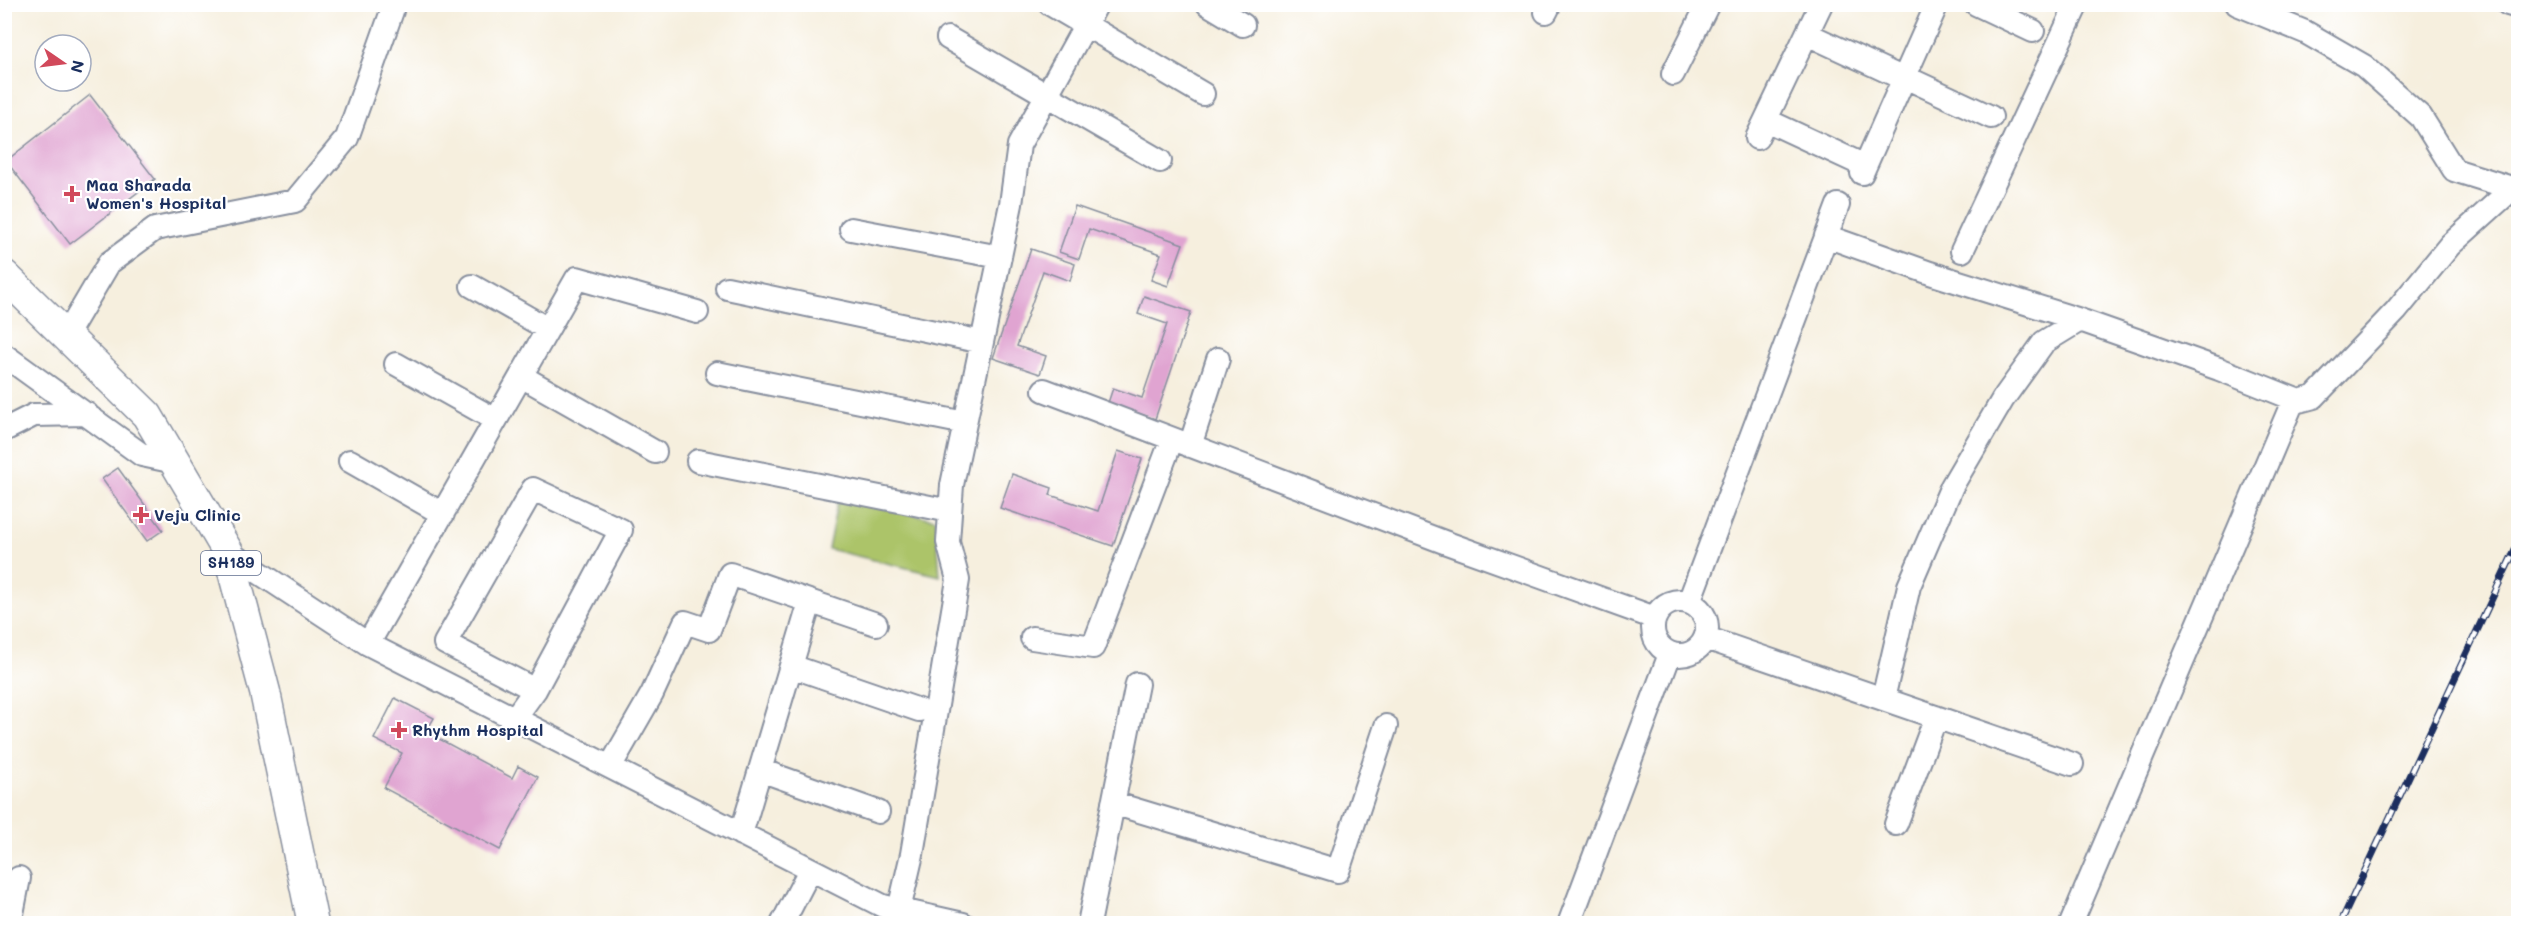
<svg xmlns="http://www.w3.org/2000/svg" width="2523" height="928" viewBox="0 0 2523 928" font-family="Mali,sans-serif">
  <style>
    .green { fill: #acc469; stroke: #647a64; stroke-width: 1.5 }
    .building { fill: #e0a4d1 }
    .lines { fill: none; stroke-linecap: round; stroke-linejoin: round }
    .minor-casing { stroke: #888f9e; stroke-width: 26 }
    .major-casing { stroke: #888f9e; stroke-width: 33 }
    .minor { stroke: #fff; stroke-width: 22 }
    .major { stroke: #fff; stroke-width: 30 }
    .rail-casing { stroke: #1b2f5e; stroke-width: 7 }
    .rail { stroke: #fff; stroke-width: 4.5; stroke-dasharray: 14; stroke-linecap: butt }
    .poi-dot { fill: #d1495b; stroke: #fff; stroke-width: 2 }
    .labels { text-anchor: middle; stroke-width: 4.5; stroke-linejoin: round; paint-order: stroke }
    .shield { fill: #fff; stroke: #5f6d8e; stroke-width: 1.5 }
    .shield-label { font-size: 15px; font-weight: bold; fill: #1b2f5e }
    .poi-label { font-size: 16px; font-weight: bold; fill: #1b2f5e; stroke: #fff; text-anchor: start }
  </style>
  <rect width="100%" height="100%" fill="#fff"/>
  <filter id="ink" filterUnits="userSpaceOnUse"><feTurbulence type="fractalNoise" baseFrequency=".0167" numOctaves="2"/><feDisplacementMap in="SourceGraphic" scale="12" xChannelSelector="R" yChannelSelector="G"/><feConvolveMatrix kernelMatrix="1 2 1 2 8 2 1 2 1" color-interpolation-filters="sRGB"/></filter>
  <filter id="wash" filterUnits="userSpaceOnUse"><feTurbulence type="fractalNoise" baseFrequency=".008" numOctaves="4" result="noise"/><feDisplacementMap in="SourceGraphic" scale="24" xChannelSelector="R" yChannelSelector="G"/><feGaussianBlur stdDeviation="1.35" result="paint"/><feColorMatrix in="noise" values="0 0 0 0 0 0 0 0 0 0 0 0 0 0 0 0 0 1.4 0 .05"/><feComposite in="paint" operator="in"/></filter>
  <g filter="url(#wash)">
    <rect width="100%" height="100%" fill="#f6efde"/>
    <path class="green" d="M838,499L936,519L940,576L828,549Z"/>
    <g id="blocks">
      <path class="building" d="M90,95L155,179L70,244L6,161Z
        M1075,206L1183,244L1168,286L1151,280L1161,254L1089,229L1079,259L1059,252Z
        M1031,249L1075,264L1070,281L1043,271L1017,346L1046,356L1040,374L993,358Z
        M1144,296L1191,312L1155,419L1108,403L1113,388L1142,398L1167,324L1138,314Z
        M1118,451L1142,459L1113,546L1000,508L1012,474L1052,488L1050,495L1098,511Z
        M118,468L163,530L147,541L102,479Z
        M395,698L434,718L426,732L512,778L518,766L538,777L500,850L384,788L402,753L374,739Z"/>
    </g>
  </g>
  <g filter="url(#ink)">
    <use href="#blocks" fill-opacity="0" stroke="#888f9e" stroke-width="1.5"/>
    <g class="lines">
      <g class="minor-casing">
        <path id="minor" d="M1050,4L1203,94
          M1208,4L1243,25
          M1976,4L2033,31
          M2237,4L2305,32L2364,66L2421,117L2454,170L2518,190
          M2508,4L2518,7
          M1546,12L1550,4
          M1807,34L1904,79
          M948,38L1160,161
          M1673,74L1708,4
          M1905,77L1991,117
          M1766,120L1865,166
          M1757,138L1821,4
          M1862,173L1937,4
          M851,229L1000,257
          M1826,236L1930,273L2080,320L2219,369L2299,401L2314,397L2396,311L2450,245L2513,188
          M1962,251L2077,4
          M472,286L548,329
          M727,288L982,342
          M66,336L109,263L155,229L295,201L347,138L392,11L390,4
          M4,355L142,455L175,462
          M396,364L496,420
          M717,373L965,423
          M521,376L655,452
          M1044,390L1444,542L1655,618
          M4,430L34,415L87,414
          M1190,446L1218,359
          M350,461L443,514
          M698,461L950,511
          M228,552L368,644L883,906L963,924
          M1653 628a27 27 0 1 1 54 0a27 27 0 1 1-54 0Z
          M1689,602L1838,205
          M1032,638L1093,647L1172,439
          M1706,638L2072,764
          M368,644L577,278L697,312
          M791,666L919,710
          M1883,699L1909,586L1952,486L2003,399L2044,342L2080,320
          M514,719L535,690L621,530L533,489L445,643L535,690
          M610,767L652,694L685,622L709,630L730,574L876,624
          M760,770L878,812
          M1113,803L1338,871L1386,726
          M1896,824L1936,717
          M741,834L810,602
          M899,910L912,854L958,580L948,542L952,485L1011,204L1019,145L1097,4
          M10,924L19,878
          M782,924L810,870
          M1089,924L1137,684
          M1569,924L1670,654
          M2071,924L2294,399"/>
      </g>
      <g class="major-casing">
        <path id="major" d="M4,275L147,415L228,552L265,692L313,924"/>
      </g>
      <use href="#minor" class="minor"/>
      <use href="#major" class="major"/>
      <g class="rail-casing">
        <path id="rail" d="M2340,924L2518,543"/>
      </g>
      <use href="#rail" class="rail"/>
    </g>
  </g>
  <g class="poi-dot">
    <path d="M69 185h6v6h6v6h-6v6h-6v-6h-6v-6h6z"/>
    <path d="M138 506h6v6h6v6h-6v6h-6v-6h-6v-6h6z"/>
    <path d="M396 721h6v6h6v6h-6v6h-6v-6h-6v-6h6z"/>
  </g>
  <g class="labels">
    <rect class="shield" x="201" y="551" width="60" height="24" rx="4.5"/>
    <g class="shield-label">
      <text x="231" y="568">SH189</text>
    </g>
    <g class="poi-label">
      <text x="86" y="191">Maa Sharada<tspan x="86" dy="18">Women's Hospital</tspan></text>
      <text x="154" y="521">Veju Clinic</text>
      <text x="412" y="736">Rhythm Hospital</text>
    </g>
  </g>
  <rect width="2523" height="928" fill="none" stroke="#fff" stroke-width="24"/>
  <g transform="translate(63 63) rotate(104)"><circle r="28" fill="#ffffff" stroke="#a4acbf" stroke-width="1.5"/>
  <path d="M0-4.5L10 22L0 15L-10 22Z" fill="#d1495b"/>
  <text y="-9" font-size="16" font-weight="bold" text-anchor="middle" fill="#1b2f5e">N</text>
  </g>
</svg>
